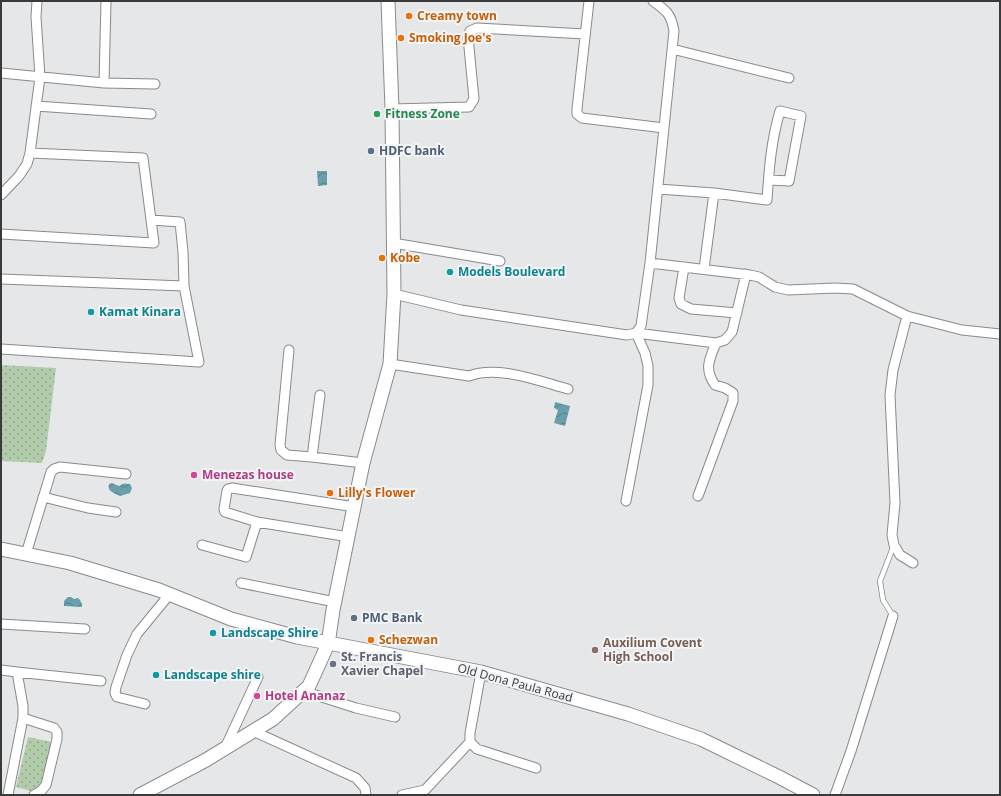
<svg xmlns="http://www.w3.org/2000/svg" width="1001" height="796" viewBox="0 0 1001 796" font-family="'Open Sans',sans-serif">
  <style>
    .grass { fill: url(#grass-dots) }
    .water { fill: url(#water-waves) }
    .lines { fill: none; stroke-linecap: round; stroke-linejoin: round }
    .lane-casing { stroke: #888a8b; stroke-width: 6 }
    .street-casing { stroke: #888a8b; stroke-width: 11 }
    .secondary-casing { stroke: #888a8b; stroke-width: 15 }
    .lane { stroke: #fff; stroke-width: 4.5 }
    .street { stroke: #fff; stroke-width: 9 }
    .secondary { stroke: #fff; stroke-width: 13 }
    .food-dot { fill: #e8710a; stroke: #f2f4f6; stroke-width: 1.5 }
    .leisure-dot { fill: #2e9e5b; stroke: #f2f4f6; stroke-width: 1.5 }
    .service-dot { fill: #5c6f8a; stroke: #f2f4f6; stroke-width: 1.5 }
    .culture-dot { fill: #0f9aa8; stroke: #f2f4f6; stroke-width: 1.5 }
    .hotel-dot { fill: #d1479c; stroke: #f2f4f6; stroke-width: 1.5 }
    .education-dot { fill: #8d6e63; stroke: #f2f4f6; stroke-width: 1.5 }
    .worship-dot { fill: #6b7280; stroke: #f2f4f6; stroke-width: 1.5 }
    .labels { text-anchor: middle; stroke-width: 4; stroke-linejoin: round; paint-order: stroke }
    .food-label { font-size: 12px; font-weight: bold; fill: #c56008; stroke: #f2f4f6; text-anchor: start }
    .leisure-label { font-size: 12px; font-weight: bold; fill: #27864d; stroke: #f2f4f6; text-anchor: start }
    .service-label { font-size: 12px; font-weight: bold; fill: #4e5e75; stroke: #f2f4f6; text-anchor: start }
    .culture-label { font-size: 12px; font-weight: bold; fill: #0d838f; stroke: #f2f4f6; text-anchor: start }
    .hotel-label { font-size: 12px; font-weight: bold; fill: #b23c85; stroke: #f2f4f6; text-anchor: start }
    .education-label { font-size: 12px; font-weight: bold; fill: #785e54; stroke: #f2f4f6; text-anchor: start }
    .worship-label { font-size: 12px; font-weight: bold; fill: #5b616d; stroke: #f2f4f6; text-anchor: start }
    .street-label { font-size: 12px; fill: #393a3b; stroke: #f2f4f6 }
  </style>
  <defs>
    <pattern id="grass-dots" width="8" height="8" patternUnits="userSpaceOnUse"><rect width="8" height="8" fill="#b2ccab"/><path d="M2 2h.1M6 6h.1" fill="none" stroke="#92a78c" stroke-width="1.8" stroke-linecap="round"/></pattern>
    <pattern id="water-waves" width="16" height="10" patternUnits="userSpaceOnUse"><rect width="16" height="10" fill="#689faa"/><path d="M0 5q4-4 8 0t8 0" fill="none" stroke="#57838c"/></pattern>
  </defs>
  <rect width="100%" height="100%" fill="#e5e7e9"/>
  <path class="grass" d="M1,365L56,368L46,451L42,463L1,461Z
    M28,737L52,742L42,787L34,792L16,787Z"/>
  <path class="water" d="M317,171H327V185L318,186Z
    M555,402L570,406L565,426L554,423L558,410L554,408Z
    M112,483L119,486C123,483 125,483 130,484L132,488L130,493L120,496C114,493 107,492 109,484Z
    M68,597H71L74,599L78,598L80,600L82,604V607L64,606V601Z"/>
  <g class="lines">
    <g class="lane-casing">
      <path id="lane" d="M893,616L883,600L880,581L894,545"/>
    </g>
    <g class="street-casing">
      <path id="street" d="M589,1L577,109V114L582,118L664,128
        M672,49L789,78
        M1,73L104,83L155,84
        M104,83L106,1
        M36,106L151,114
        M392,109L469,107L474,99L468,37L470,31L477,28L585,34
        M658,189L714,193L767,200C769,170 771,141 780,111L801,116L789,181L769,180
        M1,195L19,176L27,164L30,153L40,77L36,17L37,1
        M1,234L154,243L143,158L30,153
        M393,243L500,261
        M650,263L674,31C671,14 667,11 653,1
        M684,267L679,298L681,304L691,309L737,313
        M704,269L714,193
        M1,279L184,286
        M394,294L461,310L627,335L636,333L641,326L650,263L750,275L759,277L775,287L788,290L835,288L853,289L907,316L962,330L1000,334
        M907,316L893,370L890,395L895,503L892,535L894,545L900,555L913,563
        M1,349L199,362L184,286L183,252L180,222L151,220
        M289,350L280,445L281,450L287,455L312,457
        M390,364L469,376C498,365 539,381 568,389
        M320,395L312,457L363,463
        M698,496L733,401V393L725,388L715,385C704,369 709,360 716,343
        M43,497L88,508L116,512
        M626,501L648,385V366L645,353L636,333L716,343L725,340L732,332L746,274
        M257,522L225,512L224,509L227,491L228,489L232,488L355,507
        M202,545L246,557L257,522L349,537
        M26,554L51,472L54,469L60,467L126,474
        M241,583L335,602
        M1,624L85,629
        M1,670L17,672
        M481,672L470,733V742L477,749L536,768
        M303,691L356,708L395,717
        M145,704L117,697L115,693L116,687L127,655L137,634L169,595
        M23,718L54,728L57,732V739L46,785L41,791L34,795
        M253,731L356,778L365,788L366,795
        M225,748L258,677
        M8,795L23,718V706L17,672L101,681
        M402,795L425,790L470,742
        M835,795L851,751L893,616"/>
    </g>
    <g class="secondary-casing">
      <path id="secondary" d="M1,549L70,563L159,590L231,619L297,637L481,672L628,714L701,739L779,777L813,795
        M140,795L206,760L273,719L309,686L328,644L333,610L363,463L390,364L394,294L392,109L388,1"/>
    </g>
    <use href="#lane" class="lane"/>
    <use href="#street" class="street"/>
    <use href="#secondary" class="secondary"/>
  </g>
  <g class="food-dot">
    <circle cx="409" cy="16" r="4"/>
    <circle cx="401" cy="38" r="4"/>
    <circle cx="382" cy="258" r="4"/>
    <circle cx="330" cy="493" r="4"/>
    <circle cx="371" cy="640" r="4"/>
  </g>
  <circle class="leisure-dot" cx="377" cy="114" r="4"/>
  <g class="service-dot">
    <circle cx="371" cy="151" r="4"/>
    <circle cx="354" cy="618" r="4"/>
  </g>
  <g class="culture-dot">
    <circle cx="450" cy="272" r="4"/>
    <circle cx="91" cy="312" r="4"/>
    <circle cx="213" cy="633" r="4"/>
    <circle cx="156" cy="675" r="4"/>
  </g>
  <g class="hotel-dot">
    <circle cx="194" cy="475" r="4"/>
    <circle cx="257" cy="696" r="4"/>
  </g>
  <circle class="education-dot" cx="595" cy="650" r="4"/>
  <circle class="worship-dot" cx="333" cy="664" r="4"/>
  <g class="labels">
    <g class="food-label">
      <text x="417" y="20">Creamy town</text>
      <text x="409" y="42">Smoking Joe's</text>
      <text x="390" y="262">Kobe</text>
      <text x="338" y="497">Lilly's Flower</text>
      <text x="379" y="644">Schezwan</text>
    </g>
    <g class="leisure-label">
      <text x="385" y="118">Fitness Zone</text>
    </g>
    <g class="service-label">
      <text x="379" y="155">HDFC bank</text>
      <text x="362" y="622">PMC Bank</text>
    </g>
    <g class="culture-label">
      <text x="458" y="276">Models Boulevard</text>
      <text x="99" y="316">Kamat Kinara</text>
      <text x="221" y="637">Landscape Shire</text>
      <text x="164" y="679">Landscape shire</text>
    </g>
    <g class="hotel-label">
      <text x="202" y="479">Menezas house</text>
      <text x="265" y="700">Hotel Ananaz</text>
    </g>
    <g class="education-label">
      <text x="603" y="647">Auxilium Covent<tspan x="603" dy="14">High School</tspan></text>
    </g>
    <g class="worship-label">
      <text x="341" y="661">St. Francis<tspan x="341" dy="14">Xavier Chapel</tspan></text>
    </g>
    <g class="street-label">
      <text transform="translate(515 683) rotate(15)" y="4">Old Dona Paula Road</text>
    </g>
  </g>
  <rect width="1001" height="796" fill="none" stroke="#393a3b" stroke-width="4"/>
</svg>
